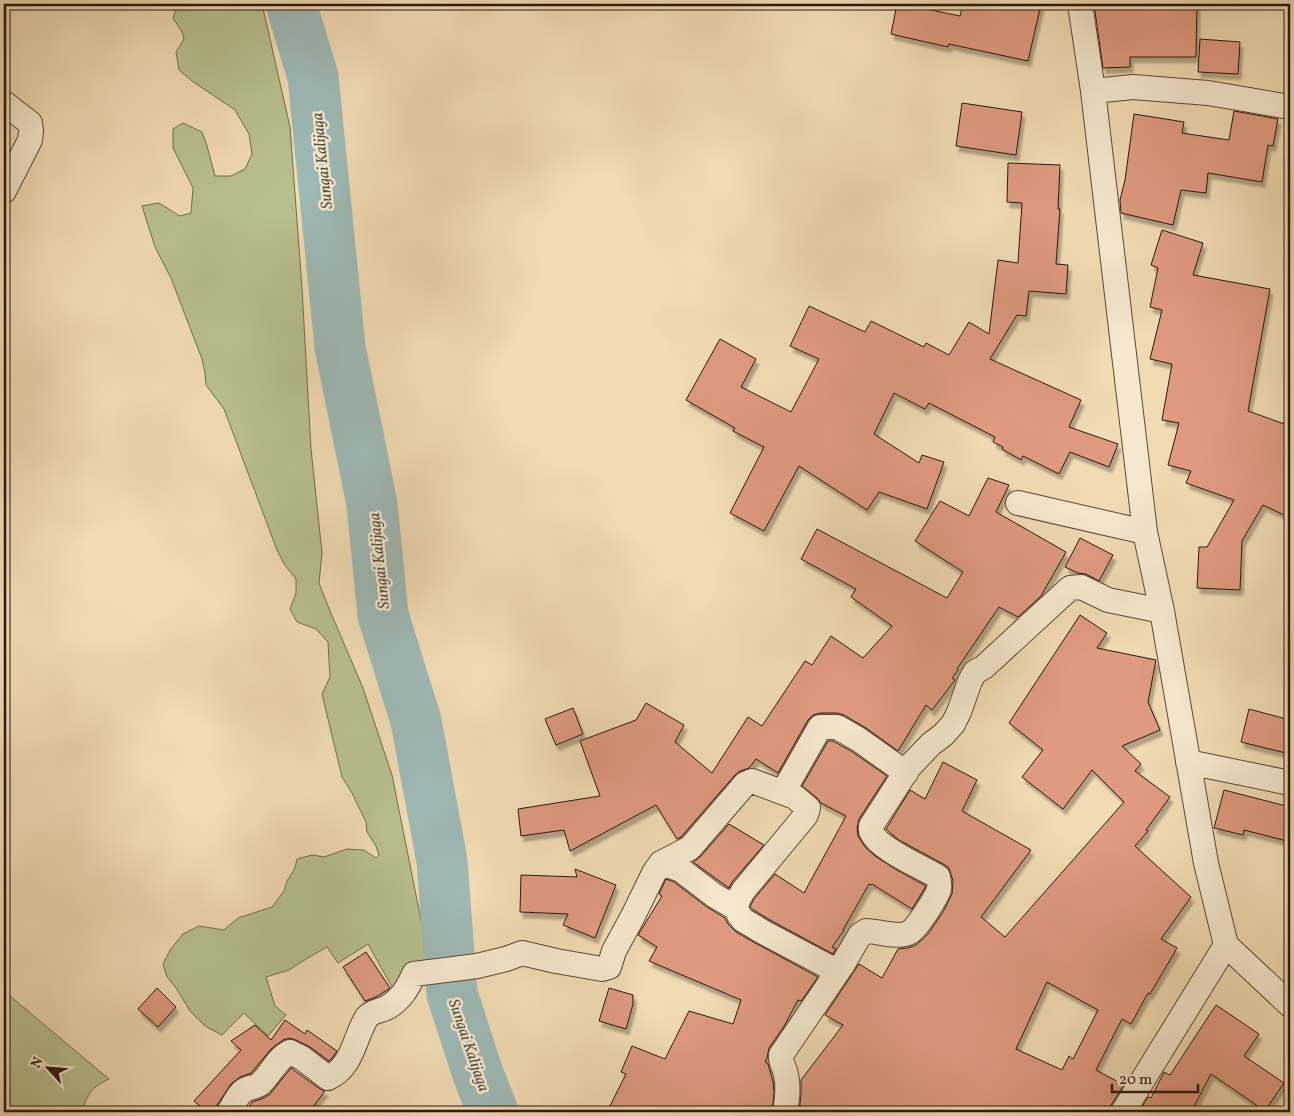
<svg xmlns="http://www.w3.org/2000/svg" width="1294" height="1116" viewBox="0 0 1294 1116" font-family="Vollkorn,serif">
  <style>
    .green { fill: #b8c08e; stroke: #726c4e }
    .lines { fill: none; stroke-linecap: round; stroke-linejoin: round }
    .river { stroke: #9eb9b6; stroke-width: 51 }
    .building { fill: #df9a80; stroke: #2b170f; fill-rule: evenodd; filter: url(#shadow) }
    .minor-casing { stroke: #5c4838; stroke-width: 26 }
    .minor { stroke: #f6e8ce; stroke-width: 24 }
    .labels { text-anchor: middle; stroke-width: 5; stroke-linejoin: round; paint-order: stroke }
    .water-label { font-size: 16px; font-style: italic; fill: #535049; stroke: #f6e8ce }
  </style>
  <defs>
    <filter id="shadow"><feDropShadow dx="3" dy="5.5" stdDeviation="1" flood-color="#0004"/></filter>
  </defs>
  <rect width="100%" height="100%" fill="#f1dbb3"/>
  <filter id="stains"><feTurbulence type="fractalNoise" baseFrequency=".004" numOctaves="4"/><feColorMatrix values="0 0 0 0 .2 0 0 0 0 .09 0 0 0 0 .02 0 0 0 .5 -.17"/></filter>
  <radialGradient id="worn" r=".72"><stop offset=".6" stop-color="#630" stop-opacity="0"/><stop offset="1" stop-color="#630" stop-opacity=".3"/></radialGradient>
  <path class="green" d="M178,4H262L290,127L302,288L311,449L322,553L319,583L330,611L363,688L392,775L430,965L396,994L368,944L338,963L327,947L306,959L289,970L266,977L275,1006L286,1015L268,1036L244,1013L222,1035L205,1026L190,1011L176,988L167,977L163,964L170,950L183,934L199,926L224,930L238,918L272,907L284,891L287,881L295,868L297,859L312,855L324,857L347,849L364,850L376,858L379,855L376,846L367,832L366,822L352,793L342,777L322,694L330,677L328,642L316,629L297,622L290,609L296,593V579L284,564L277,550L224,409L206,385L205,373L202,359L171,278L155,247L142,206L159,203L180,216L191,213L193,188L173,148V129L183,123L202,132L207,146L215,176H231L245,169L252,154L249,134L235,110L192,81L179,70L176,52L184,39L182,32L173,18Z
    M4,991L109,1079C92,1087 87,1094 82,1112H4Z"/>
  <g class="lines">
    <path class="river" d="M291,4L313,77L340,347L372,504L383,615L416,721L442,861L452,994L478,1074L493,1112"/>
  </g>
  <path class="building" d="M897,4H903L960,16L963,4H1041L1028,61L949,44L948,47L891,34Z
    M1094,4H1197L1196,57H1130V67L1103,68Z
    M1200,39L1240,42L1238,74L1198,72Z
    M962,103L1022,112L1016,155L956,146Z
    M1234,111L1278,119L1273,146L1268,145L1262,182L1208,173L1206,193L1181,190L1173,225L1121,213L1120,200L1125,180L1134,114L1184,122L1182,133L1229,140Z
    M1008,163L1060,165L1058,209H1060L1056,264L1068,265L1066,294L1029,291L1026,316L1017,315L990,359L1081,400L1069,427L1118,444L1109,467L1070,452L1059,474L1023,456L1021,460L1002,449L1003,447L993,442L995,437L929,403L925,409L894,393L874,434L919,463L922,455L944,462L927,509L879,492L867,510L799,466L764,531L730,513L764,447L733,431L735,428L686,400L720,339L756,359L741,387L791,412L819,359L790,346L809,306L865,332L871,321L924,347L926,343L949,355L969,322L989,334L998,260L1018,263L1022,203L1007,202Z
    M1162,230L1203,243L1193,275L1270,289L1248,411L1290,426V501L1284,515L1263,505L1242,541L1240,590L1197,588L1199,547H1207L1234,500L1186,483L1191,471L1168,465L1179,423L1162,420L1172,364L1150,359L1162,310L1150,307L1158,268L1151,265Z
    M988,478L1009,485L996,512L1066,552L1041,596L1018,617L999,607L957,669L958,670L952,678L955,680L932,710L926,705L898,751L866,728L844,715L837,713H820L813,715L808,720L778,773L756,759L749,768L740,771L735,775L681,837L677,839L656,805L570,851L564,830L521,836L518,809L600,796L580,741L636,720L646,703L684,725L675,742L712,773L748,717L762,726L805,661L812,665L831,636L863,658L892,626L851,597L856,589L801,559L817,529L947,598L963,572L915,541L940,501L969,516Z
    M1080,538L1113,555L1099,581L1086,574L1078,573L1065,567Z
    M1080,615L1107,633L1097,648L1156,660L1148,702L1160,730L1122,746L1141,764L1135,771L1170,797L1146,830L1148,831L1135,846L1191,897L1161,939L1177,948L1150,994L1148,993L1131,1024L1122,1019L1096,1070L1124,1085L1111,1105L1109,1112H799L801,1094V1080L843,1025L825,1015L859,964L882,978L898,949L908,948L916,945L928,934L943,912L952,894L953,881L949,868L945,865L899,840L886,829L910,790L925,799L943,762L977,780L962,811L1031,850L981,917L1005,937L1124,802L1092,770L1063,809L1022,777L1043,750L1009,723ZM1047,982L1098,1010L1073,1059L1069,1056L1062,1070L1016,1049Z
    M573,708L583,734L556,745L545,719Z
    M1249,709L1290,720V754L1241,742Z
    M828,741H833L851,751L887,776L859,819L857,828L858,836L865,847L875,856L895,869L926,886L912,909L872,884L871,885L869,884L843,930H844L832,947L836,949L833,954L770,920L752,909L750,907L754,899L775,874L804,893L846,816L821,803L817,798L802,786Z
    M1224,790L1290,807V829L1287,841L1244,830L1243,835L1214,828Z
    M729,824L764,845L732,882L729,888L693,862L700,857Z
    M575,869L616,885L595,938L563,925L568,914L520,912L521,875L577,877Z
    M666,879L674,882L707,907L725,918L728,924L736,932L757,944L818,977L801,1001L798,1000L783,1028L769,1048L767,1058L765,1062L768,1064L773,1082L774,1093L772,1112H607L626,1074L621,1072L632,1046L665,1059L689,1011L733,1024L741,1000L649,961L657,947L638,935L662,896L659,894Z
    M366,952L390,988L376,997L365,1001L343,967Z
    M157,988L176,1007L158,1027L138,1009Z
    M609,988L633,995V1004L626,1029L599,1021Z
    M1216,1005L1259,1034L1244,1056L1284,1083L1265,1111L1211,1074L1191,1112H1139L1148,1097L1151,1098L1164,1072L1170,1075Z
    M285,1020L305,1034L307,1030L337,1051L332,1058L329,1061L310,1047L296,1040L290,1038L283,1040L271,1049L251,1073L240,1077L231,1084L217,1105L215,1112H207L194,1101L241,1050L231,1041L255,1025L271,1040Z
    M291,1068L320,1089L325,1091L309,1112H245L252,1102L264,1098L270,1094Z"/>
  <g class="lines">
    <g class="minor-casing">
      <path id="minor" d="M1080,4L1093,91L1145,532L1162,611L1206,863L1226,945L1290,1005
        M1093,91L1133,87L1208,93L1290,107
        M4,103L30,123L31,131L30,140L4,191
        M1018,503L1145,532
        M1188,762L1290,783
        M783,792L820,727H837L858,739L906,773
        M661,863L681,870L715,896L736,908
        M229,1112C233,1106 237,1096 242,1092C247,1087 255,1088 260,1084C271,1074 277,1058 290,1052L302,1058L328,1078C353,1067 354,1038 367,1017C371,1012 378,1011 384,1009C399,1002 407,990 414,974L477,966L506,959L522,953L556,961L602,969L609,967L614,951L633,916L654,873L661,863L690,848L745,784L752,781L795,797L808,808L806,815L743,891L738,900L736,908L739,915L743,920L763,932L829,967L836,968L843,964
        M785,1112C787,1100 789,1087 786,1075C785,1067 780,1063 781,1055L843,964L860,935L866,931C877,931 900,939 910,932C917,928 937,897 939,889C940,885 939,881 938,877C922,867 879,849 872,833C870,830 871,829 871,826L909,767L931,744L943,735L953,724L959,712L970,681L975,672L984,667L1070,588L1081,587L1108,600L1162,611
        M1123,1112L1226,945"/>
    </g>
    <use href="#minor" class="minor"/>
  </g>
  <g class="labels">
    <g class="water-label">
      <text transform="translate(321 161) rotate(-96)" y="6">Sungai Kalijaga</text>
      <text transform="translate(378 561) rotate(-96)" y="6">Sungai Kalijaga</text>
      <text transform="translate(470 1045) rotate(71)" y="6">Sungai Kalijaga</text>
    </g>
  </g>
  <rect width="1294" height="1116" fill="none" stroke="#f1dbb3" stroke-width="20"/>
  <rect x="5" y="5" width="1284" height="1106" fill="none" stroke="#2b170f" stroke-width="2.5"/>
  <rect x="10" y="10" width="1274" height="1096" fill="none" stroke="#2b170f"/>
  <g transform="translate(48 1068) rotate(296)" stroke="#f6e8ce" stroke-width="4" paint-order="stroke">
  <path d="M0-4L9 19L0 12L-9 19Z" fill="#2b170f"/>
  <text y="-8" font-size="14" font-weight="bold" text-anchor="middle" fill="#2b170f">N</text>
  </g>
  <path d="M1112 1084v8h86v-8" fill="none" stroke="#2b170f" stroke-width="2.5"/>
  <text x="1119" y="1084" font-size="15" fill="#2b170f" stroke="#f6e8ce" stroke-width="4" paint-order="stroke">20 m</text>
  <rect width="100%" height="100%" filter="url(#stains)"/>
  <rect width="100%" height="100%" fill="url(#worn)"/>
</svg>
